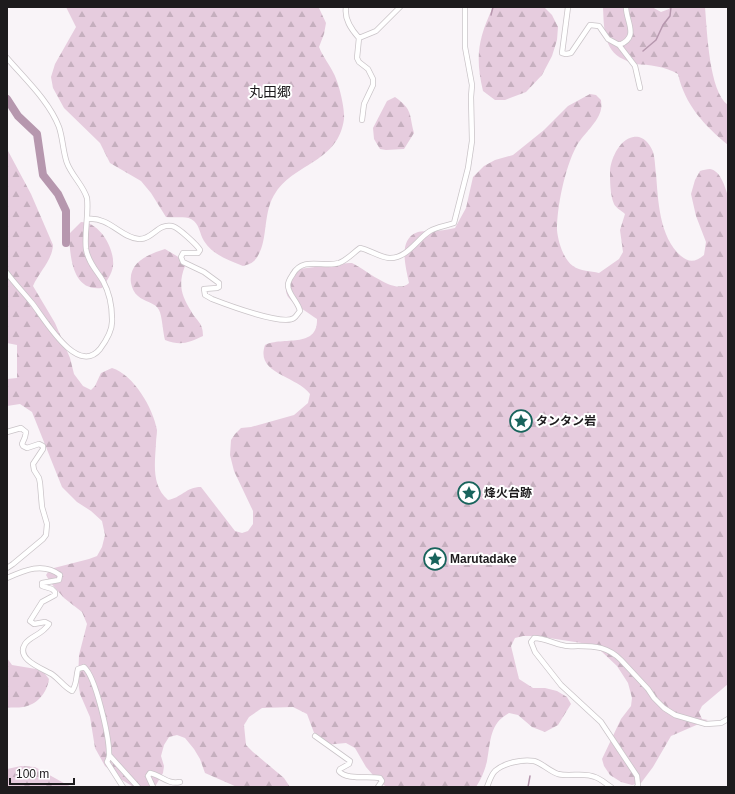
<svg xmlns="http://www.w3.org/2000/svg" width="735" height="794" viewBox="0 0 735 794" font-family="Helvetica,'Noto Sans JP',sans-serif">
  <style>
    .forest { fill: url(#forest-firs) }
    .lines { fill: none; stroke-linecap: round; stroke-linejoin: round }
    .stream { stroke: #b697ae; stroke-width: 1.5 }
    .river { stroke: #b697ae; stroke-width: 8 }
    .street-casing { stroke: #cac4c8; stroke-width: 6 }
    .street { stroke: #fff; stroke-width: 4.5 }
    .labels { text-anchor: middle; stroke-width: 4; stroke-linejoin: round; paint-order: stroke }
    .poi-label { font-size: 12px; font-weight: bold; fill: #1d1b1d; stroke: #fff; text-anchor: start }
    .quarter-label { font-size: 14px; fill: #1d1b1d; stroke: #fff }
  </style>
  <defs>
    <pattern id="forest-firs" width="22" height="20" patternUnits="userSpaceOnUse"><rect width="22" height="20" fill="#e6ccde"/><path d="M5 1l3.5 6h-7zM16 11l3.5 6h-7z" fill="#c5afbe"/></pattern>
  </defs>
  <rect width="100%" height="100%" fill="#f9f4f8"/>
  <path class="forest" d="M66,7L319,8L326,23L324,34L319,47C323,57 330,65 334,74C339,84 345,108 344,119C338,162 297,162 276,192C261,213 270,244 254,261C251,264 246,265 243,266C228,260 213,255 204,241C199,233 200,224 191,219C185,216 174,218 166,217L151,193L141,181L110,163L100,143L64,108L53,88L51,77L55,64L76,27Z
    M493,7H544L552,15L558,27L557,40L552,56L542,75L526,92L505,100H495L483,91C475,57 478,39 493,7Z
    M603,7H652L661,12L669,9L670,7H705C707,30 709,92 728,105V145C704,125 685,105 678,74C664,66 650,65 635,64C631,63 627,61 623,59C603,50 604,26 603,7Z
    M590,94L596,95L601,100C601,103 602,106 601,109C599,122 582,135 576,147C565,168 557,206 557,230C558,241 563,259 573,266C580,271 591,271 599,273L619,259L623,252L620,230L625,214C622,211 616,208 614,204C610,195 610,180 610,171C611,157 622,134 639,137C646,139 651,146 653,152C655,158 655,167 656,173C658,199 659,237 681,256C689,263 696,262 704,255L706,242L696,216L691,194L695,180L700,171C703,170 707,169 710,169C721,171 725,187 728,196V684L702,706L699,712L702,719L708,720L671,736L653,767L641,783L632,785L621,782L610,775L604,766L602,759L621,719L631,706L632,698L628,683L617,666L601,651L588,644L536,636H523L515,638L511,646L519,679L533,688H545L557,691L567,697L571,704L558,725L545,732L532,727L518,715L509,713C489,724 491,741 487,761C485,771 481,779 476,787H387L379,782L366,767L355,748L346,743L324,745L316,738L307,714L293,707L262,708L249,717L244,725L246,745L253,752L284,778L290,787H237L205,773L200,759L194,749L185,738L177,735L169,737L164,745L161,756L164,766L163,773L156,785L151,787L132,786L122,780L105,766L95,748L90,717L80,694L78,681L79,655L87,624L82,612L64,598L50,582L46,575L50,569L89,559L97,556L102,547L105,535L102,521L91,511L77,502L62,487L32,412L20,404L7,406V379L17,378V345L7,343V149L31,194L53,245C52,261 39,272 33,286L55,323L70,358L74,374L83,386L91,390L95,386L101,373L112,368C134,375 153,408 157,430C157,434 156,439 156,443C155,463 151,485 168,500C181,498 186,487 201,487L235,531L242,533L248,531L253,524V511L234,471L230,455L231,440L235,434L241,428L251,427L294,415L308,403L310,394C296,375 255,374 265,345C283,336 318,349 317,319C310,314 294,304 289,298C282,289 288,277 294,269C302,269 349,262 352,263C367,270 395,296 409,283C406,267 397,239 418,232C421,231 426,231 430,231C439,231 447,230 455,228L466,208L473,177L484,166L495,160L513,155L544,130L568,106Z
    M395,97C413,110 409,114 414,133L404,149L386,150L380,149L374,139L373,128L387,101Z
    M81,222C100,222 115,249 113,266C112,274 106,282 102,288C72,292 70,256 69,234Z
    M165,249L180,258L185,266C178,284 181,295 191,311C197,322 203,322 203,336C188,343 181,346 165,340C163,333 162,315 159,310C155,302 144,302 138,296C134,293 132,288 131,283C128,262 149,254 165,249Z
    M7,658L12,665L42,670L49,679C47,693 37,705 23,707C18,708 12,707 7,708Z
    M21,766L35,767L71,787H7V769Z"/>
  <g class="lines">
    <path class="stream" d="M491,15L493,7
      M643,51L656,40L663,25L670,16L671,7
      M528,787L530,776"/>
    <path class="river" d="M7,99L18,116L37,134L43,175L58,194L66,211V243"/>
    <g class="street-casing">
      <path id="street" d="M346,7C344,19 351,29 359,38L357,58L359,62L368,69L373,79V85L364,104L362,120
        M568,7L562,53L566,54L571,53L590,25L599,26L608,39L619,45L635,66L640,88
        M359,38L376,31L400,7
        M619,45C640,37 626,22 626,7
        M7,58C25,79 49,101 59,127C63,139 63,152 67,163C72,176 83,185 87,198C89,215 84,233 86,249C88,262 97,271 103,281C109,292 112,307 112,319C113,330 106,341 100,349C77,377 44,318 32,303C24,293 15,284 7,273
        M88,219C110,217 121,238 139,239C152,240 158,223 172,226C178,227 197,245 200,250L198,253H183L181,257L183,262L204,272L219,283V287L217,288L204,289L205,295L212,299C225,304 283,326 294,318C296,317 298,313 300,311C298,301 288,295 288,285C288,281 291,277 293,274C303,256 324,268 339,263C347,260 353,253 360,248C370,250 379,257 389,258C407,259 417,239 430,231C437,227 446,226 454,223L468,168L472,141L471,97L472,85L465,47V7
        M7,432L21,428L26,432L25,437L22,444L23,446L27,448L39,444L43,446V449L33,464L34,470L39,478L40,483L42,507L47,524L46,535L43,539L13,564L7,568
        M7,578C25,570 43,562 60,575L59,580L42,583V586L52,589L55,592V595L42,602L30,621L34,624L45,622L49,624C42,635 30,636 25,644C15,660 44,669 53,675C60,680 64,687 72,691C77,685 76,676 78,669L84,667C96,677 109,737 109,753C110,757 108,759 107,762L123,787
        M315,736L350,761L349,764L340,769L339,771C345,780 369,776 380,778L382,781L378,787
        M110,756L138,787
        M153,787L148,776L150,773C161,775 168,785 180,782
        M487,787C489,782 491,775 495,771C504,763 522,759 534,761C542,763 549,771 558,774C570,777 584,772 595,777C601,779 606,784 611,787
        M637,787L638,785L637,776L601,722L561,685L535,652L531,642L534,638C544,638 553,643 562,645C567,647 572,646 578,646C596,646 608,647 621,660L648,689L654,698L664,708L675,715L706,724L721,723L728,719"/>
    </g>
    <use href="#street" class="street"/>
  </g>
  <defs>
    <g id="sight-ring" transform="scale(1.15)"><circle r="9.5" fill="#fff" stroke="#18645c" stroke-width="1.5"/><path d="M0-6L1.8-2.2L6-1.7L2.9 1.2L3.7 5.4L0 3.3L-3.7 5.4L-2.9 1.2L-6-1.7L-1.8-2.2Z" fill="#18645c"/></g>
  </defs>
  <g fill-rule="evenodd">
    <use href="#sight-ring" x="521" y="421"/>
    <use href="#sight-ring" x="469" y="493"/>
    <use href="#sight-ring" x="435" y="559"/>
  </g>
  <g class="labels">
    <g class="poi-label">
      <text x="536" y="425">タンタン岩</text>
      <text x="484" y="497">烽火台跡</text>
      <text x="450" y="563">Marutadake</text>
    </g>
    <g class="quarter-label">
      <text x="270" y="97">丸田郷</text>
    </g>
  </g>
  <rect width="735" height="794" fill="none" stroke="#1d1b1d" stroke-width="16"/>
  <path d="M10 778v6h64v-6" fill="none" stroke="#1d1b1d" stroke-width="2"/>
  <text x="16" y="778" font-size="12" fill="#1d1b1d" stroke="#ffffff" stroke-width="3" paint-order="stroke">100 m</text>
</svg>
